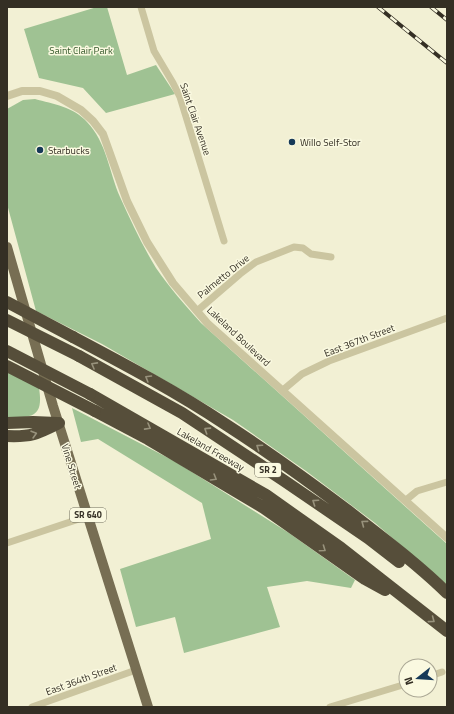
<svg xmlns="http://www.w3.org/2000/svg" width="454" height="714" viewBox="0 0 454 714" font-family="'Titillium Web',sans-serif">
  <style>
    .green { fill: #9fc293 }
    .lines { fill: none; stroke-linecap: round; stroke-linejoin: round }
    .minor { stroke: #cbc5a0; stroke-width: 7 }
    .tertiary { stroke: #cbc5a0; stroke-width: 8 }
    .primary { stroke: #776e53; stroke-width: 10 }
    .motorway { stroke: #564e3a; stroke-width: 12 }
    .rail-casing { stroke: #342f24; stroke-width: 4 }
    .rail { stroke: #faf9e0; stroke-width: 2.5; stroke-dasharray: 8; stroke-linecap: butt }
    .motorway-bridge { stroke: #564e3a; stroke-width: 12 }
    .oneway { stroke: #98927c }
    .poi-dot { fill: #163958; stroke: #faf9e0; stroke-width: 1.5 }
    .labels { text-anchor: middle; stroke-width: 3; stroke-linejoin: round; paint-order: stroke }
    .shield { fill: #faf9e0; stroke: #6f6c5c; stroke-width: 1 }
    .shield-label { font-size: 9px; font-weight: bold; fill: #342f24 }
    .park-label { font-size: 10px; fill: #305426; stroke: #faf9e0 }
    .street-label { font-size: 10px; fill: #342f24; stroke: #faf9e0 }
    .poi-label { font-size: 10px; fill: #342f24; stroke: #faf9e0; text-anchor: start }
  </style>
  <rect width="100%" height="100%" fill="#f2f0d4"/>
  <path class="green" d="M97,7H107L127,75L156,65L175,94L106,113L83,88L39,78L24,29Z
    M35,99C53,104 74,107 87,122C107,143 109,172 120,197C131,221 142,245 156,268C169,287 185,305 201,323L447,544V585L375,523L306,471L233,420L102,344L36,311L7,204V109L23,100Z
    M7,372L39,388C44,419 31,417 7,418Z
    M72,408L176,462L289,533L355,580L351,588L307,581L267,587L280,627L184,653L175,617L136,627L120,569L211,539L202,503L98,439L81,442Z"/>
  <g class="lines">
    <path class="minor" d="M141,7L154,51L173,83L180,97L224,241
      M197,311L240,274L256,262L294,247L303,248L311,254L331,257
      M283,390L302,374L329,361L447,318
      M406,500L417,491L447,482
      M7,543L88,516
      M430,676L442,672
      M32,707L136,670
      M330,707L406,684"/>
    <path class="tertiary" d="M7,96L22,91H40L57,96L81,110L93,121L103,134L127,201L147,242L173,283L208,324L447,538"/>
    <path class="primary" d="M7,247L53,406L148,707"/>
    <path class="motorway" d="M73,337C124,364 177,392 225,424C267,451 307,480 347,510C380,536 417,563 447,593
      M79,356L182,413L283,480L368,538L399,562
      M90,394L266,495L341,548L447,631
      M95,411L148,439L264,508L365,579L385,590
      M7,423L33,422L57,423
      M7,436C32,437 37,434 59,423"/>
    <g class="rail-casing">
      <path id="rail" d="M378,7L447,63
        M431,7L447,20"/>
    </g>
    <use href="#rail" class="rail"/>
    <path class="motorway-bridge" d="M7,302L73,337
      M7,320L79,356
      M7,351L90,394
      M7,366L95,411"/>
  </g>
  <defs><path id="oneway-chevron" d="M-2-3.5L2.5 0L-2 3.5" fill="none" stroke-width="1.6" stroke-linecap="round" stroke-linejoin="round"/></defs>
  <g class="oneway">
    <use href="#oneway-chevron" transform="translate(94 365) rotate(-151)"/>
    <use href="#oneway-chevron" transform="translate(148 378) rotate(-149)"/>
    <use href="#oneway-chevron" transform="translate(148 427) rotate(29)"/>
    <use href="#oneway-chevron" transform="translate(207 430) rotate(-147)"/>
    <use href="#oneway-chevron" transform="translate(34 434) rotate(-16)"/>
    <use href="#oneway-chevron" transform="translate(259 447) rotate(-146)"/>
    <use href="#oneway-chevron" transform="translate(214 478) rotate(31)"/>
    <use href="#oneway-chevron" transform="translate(315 502) rotate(-146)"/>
    <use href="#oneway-chevron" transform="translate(364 523) rotate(-143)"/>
    <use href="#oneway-chevron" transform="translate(323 549) rotate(35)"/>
    <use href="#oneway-chevron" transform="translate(432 620) rotate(37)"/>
  </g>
  <g class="poi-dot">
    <circle cx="292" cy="142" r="4"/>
    <circle cx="40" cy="150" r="4"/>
  </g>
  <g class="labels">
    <g class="shield">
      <rect x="255" y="463" width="26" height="14" rx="3"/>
      <rect x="70" y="508" width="36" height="14" rx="3"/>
    </g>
    <g class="shield-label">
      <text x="268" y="473">SR 2</text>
      <text x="88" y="518">SR 640</text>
    </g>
    <g class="park-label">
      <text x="81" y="54">Saint Clair Park</text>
    </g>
    <g class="street-label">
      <text transform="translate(196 119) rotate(71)" y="4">Saint Clair Avenue</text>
      <text transform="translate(223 276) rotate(-39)" y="4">Palmetto Drive</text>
      <text transform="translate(239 336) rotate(43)" y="4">Lakeland Boulevard</text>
      <text transform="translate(359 340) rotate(-21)" y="4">East 367th Street</text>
      <text transform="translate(211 449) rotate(30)" y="4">Lakeland Freeway</text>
      <text transform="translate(72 466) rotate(73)" y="4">Vine Street</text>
      <text transform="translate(81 679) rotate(-20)" y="4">East 364th Street</text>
    </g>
    <g class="poi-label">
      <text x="300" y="146">Willo Self-Stor</text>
      <text x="48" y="154">Starbucks</text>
    </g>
  </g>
  <rect width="454" height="714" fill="none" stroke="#342f24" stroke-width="16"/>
  <g transform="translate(418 678) rotate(253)"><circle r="19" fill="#faf9e0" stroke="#aba895"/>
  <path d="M0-3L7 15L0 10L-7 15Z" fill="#163958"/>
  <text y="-6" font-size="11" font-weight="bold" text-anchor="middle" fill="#342f24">N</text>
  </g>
</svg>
